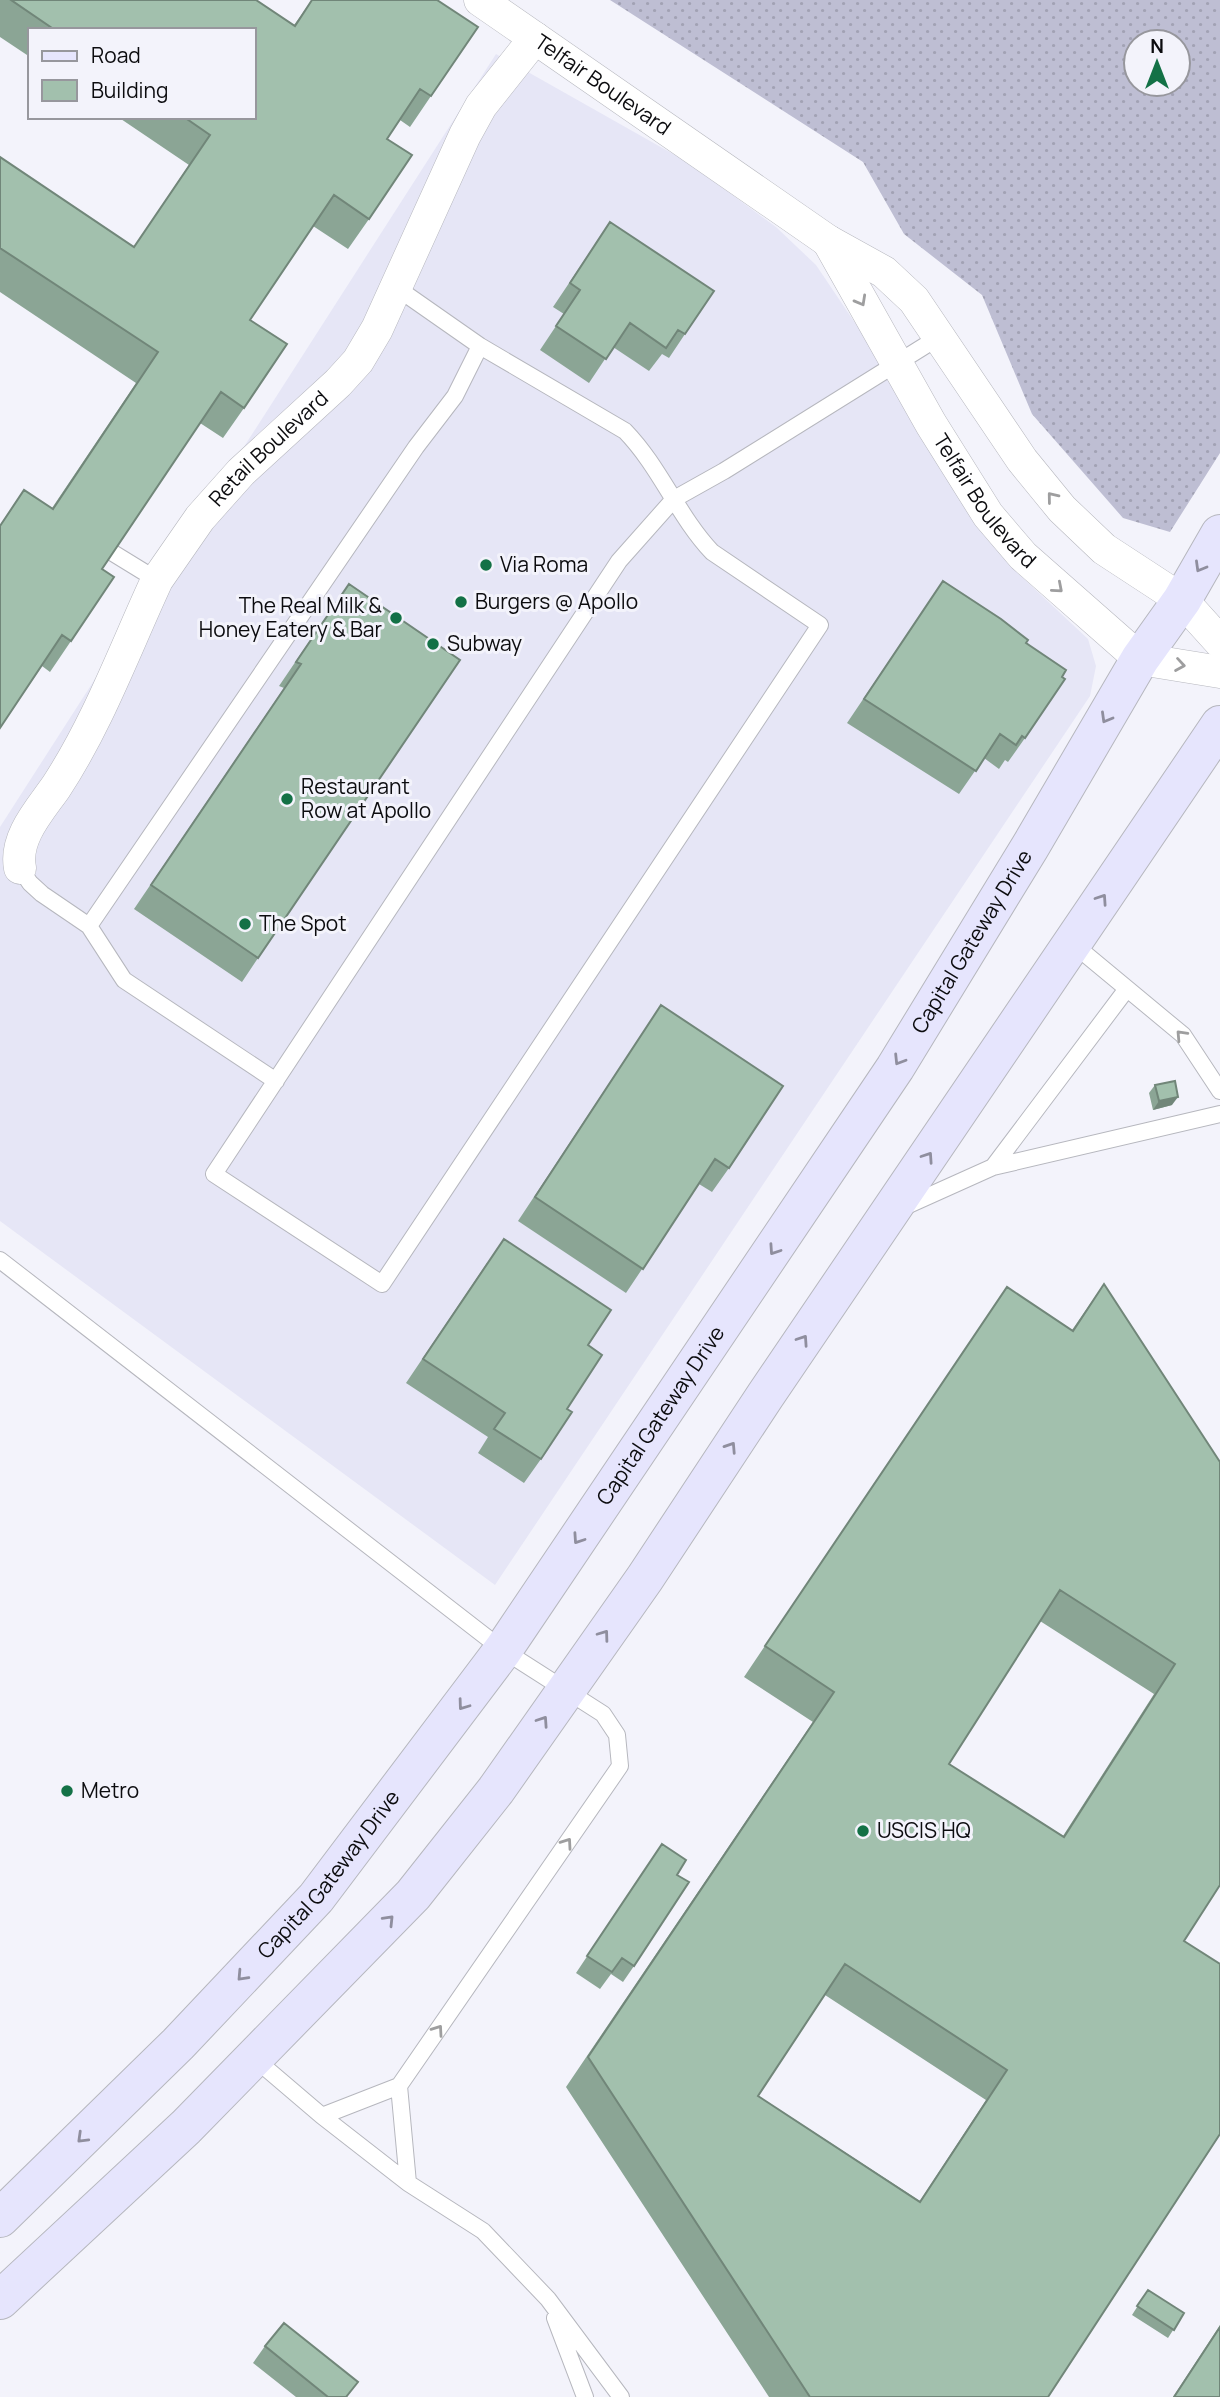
<svg xmlns="http://www.w3.org/2000/svg" width="1220" height="2397" viewBox="0 0 1220 2397" font-family="Manrope,sans-serif">
  <style>
    .built { fill: #e6e6f6 }
    .grass { fill: url(#grass-dots); fill-rule: evenodd }
    .lines { fill: none; stroke-linecap: round; stroke-linejoin: round }
    .lane-casing { stroke: #b6b7be; stroke-width: 18 }
    .street-casing { stroke: #b6b7be; stroke-width: 33 }
    .secondary-casing { stroke: #b6b7be; stroke-width: 40 }
    .lane { stroke: #fff; stroke-width: 16 }
    .street { stroke: #fff; stroke-width: 32 }
    .secondary { stroke: #e6e5fd; stroke-width: 38 }
    .wall { fill: #8ba595; fill-rule: evenodd }
    .shaded-wall { fill: #718679 }
    .building { fill: #a2c0ad; stroke: #718679; stroke-width: 2; fill-rule: evenodd }
    .oneway { stroke: #9e9e9f }
    .oneway2 { stroke: #8f8e9e }
    .poi-dot { fill: #137146; stroke: #f3f3fb; stroke-width: 2.5 }
    .labels { text-anchor: middle; stroke-width: 6; stroke-linejoin: round; paint-order: stroke }
    .street-label { font-size: 21px; fill: #0c0c0f; stroke: #f3f3fb }
    .poi-label { font-size: 21px; fill: #0c0c0f; stroke: #f3f3fb; text-anchor: start }
  </style>
  <defs>
    <pattern id="grass-dots" width="8" height="8" patternUnits="userSpaceOnUse" patternTransform="scale(1.75)"><rect width="8" height="8" fill="#bebed3"/><path d="M2 2h.1M6 6h.1" fill="none" stroke="#a2a2b4" stroke-width="1.8" stroke-linecap="round"/></pattern>
  </defs>
  <rect width="100%" height="100%" fill="#f3f3fb"/>
  <path class="built" d="M496,54L689,163L776,227L816,265L915,412L964,507L1009,565L1088,639L1096,666L1090,696L495,1585L0,1221V827Z"/>
  <path class="grass" d="M610,0H1220V453L1170,532L1123,518L1032,414L982,295L904,234L863,162ZM1136,42H1178V84H1136Z"/>
  <g class="lines">
    <g class="lane-casing">
      <path id="lane" d="M397,288L480,346L625,431C660,467 678,516 712,552L820,625L382,1284L214,1174L619,561L674,499L724,471L939,337
        M113,553L157,580
        M20,868L30,883L42,894L89,926L124,980L276,1081
        M89,926L416,447L455,396L480,346
        M1072,943L1183,1035L1220,1091
        M993,1167L1126,990
        M904,1207L993,1167L1220,1114
        M0,1260L503,1650L603,1714L617,1735L620,1766L399,2086L322,2116L254,2058
        M399,2086L408,2183L483,2231L548,2299L621,2397
        M322,2116L408,2183
        M555,2318L585,2397"/>
    </g>
    <g class="street-casing">
      <g id="street">
        <path id="s1" d="M480,0L828,241L884,272L914,300L1022,460L1062,509L1104,549L1182,600L1220,642"/>
        <path id="s2" d="M828,241L931,424L988,515L1023,556L1140,659L1220,672"/>
        <path id="s3" d="M20,868C14,838 40,810 56,787C98,723 125,649 157,580L200,518L241,472L338,383L358,361L377,329L465,135L481,106L535,38"/>
      </g>
    </g>
    <g class="secondary-casing">
      <g id="secondary">
        <path id="s4" d="M0,2218L178,2044L316,1898L503,1650L895,1068L1030,847L1140,659L1182,600L1220,534"/>
        <path d="M0,2300L186,2127L413,1895L496,1790L645,1578L765,1396L1220,725"/>
      </g>
    </g>
    <use href="#lane" class="lane"/>
    <use href="#street" class="street"/>
    <use href="#secondary" class="secondary"/>
  </g>
  <path class="wall" d="M0,0H256L294,25L312,0H437L431,96L410,127L400,120L387,139L369,219L348,249L313,226L250,320L244,408L223,438L200,423L102,569L71,641L50,672L42,666L0,728V525L24,490L52,508L136,383L0,292V157L134,247L189,165L118,117H254V30H30V57L0,37Z
    M610,222L685,334L669,358L662,354L649,371L613,347L589,383L540,350L564,314L553,307Z
    M943,581L1026,643L1025,738L1008,762L1005,760L999,769L984,758L959,794L847,723Z
    M332,608L258,958L242,982L134,909L284,688L279,686Z
    M661,1005L729,1168L712,1192L699,1184L626,1293L518,1221Z
    M1155,1085L1172,1105L1153,1110L1149,1093Z
    M487,1263L588,1345L567,1409L541,1459L524,1483L478,1453L488,1437L406,1383Z
    M1104,1284L1220,1462L1184,1941L1048,2397H769L566,2087L813,1722L744,1677L1007,1287L1072,1330ZM1040,1621L1154,1694L1063,1836L949,1764ZM825,1995L986,2100L920,2201L758,2096Z
    M662,1844L677,1875L634,1966L623,1982L611,1974L600,1989L576,1973Z
    M1148,2290L1184,2313L1168,2338L1132,2315Z
    M1220,2325V2397H1173Z
    M265,2346L348,2397H296L253,2363Z"/>
  <path class="shaded-wall" d="M1178,1097L1172,1105L1153,1110L1159,1101Z"/>
  <path class="building" d="M11,0H256L295,26L312,0H437L478,27L431,96L420,89L387,139L412,155L369,219L334,195L250,320L287,344L244,408L221,392L102,569L114,577L71,641L62,635L0,728V526L24,490L53,509L158,352L0,248V157L134,247L210,135L184,117H254V30H55Z
    M610,222L714,291L685,334L678,330L666,348L630,323L606,359L556,326L580,290L570,283Z
    M943,581L1001,619L1028,640L1026,643L1066,670L1062,677L1065,679L1025,738L1022,736L1016,745L1000,734L976,771L864,699Z
    M349,584L460,660L258,958L151,885L301,664L296,662Z
    M661,1005L783,1086L729,1168L715,1159L643,1269L535,1197Z
    M1175,1081L1178,1097L1159,1101L1155,1085Z
    M504,1239L611,1310L588,1345L602,1355L567,1409L572,1412L541,1459L494,1429L505,1413L423,1359Z
    M1104,1284L1220,1462V1885L1184,1941L1220,1964V2134L1048,2397H810L588,2057L834,1692L765,1646L1007,1287L1073,1331ZM1060,1590L1175,1664L1064,1837L949,1764ZM845,1964L1007,2070L920,2202L758,2096Z
    M662,1844L686,1860L677,1875L689,1882L634,1966L622,1958L612,1972L587,1956Z
    M1148,2290L1184,2313L1174,2330L1137,2306Z
    M284,2323L358,2382L346,2397H328L265,2346Z
    M1220,2327V2397H1174Z"/>
  <defs><path id="oneway-chevron" d="M-2-3.5L2.5 0L-2 3.5" fill="none" stroke-width="1.6" stroke-linecap="round" stroke-linejoin="round" transform="scale(1.75)"/></defs>
  <g class="oneway">
    <use href="#oneway-chevron" transform="translate(861 301) rotate(61)"/>
    <use href="#oneway-chevron" transform="translate(1052 497) rotate(-129)"/>
    <use href="#oneway-chevron" transform="translate(1058 588) rotate(41)"/>
    <use href="#oneway-chevron" transform="translate(1180 665) rotate(9)"/>
    <use href="#oneway-chevron" transform="translate(1181 1035) rotate(-133)"/>
    <use href="#oneway-chevron" transform="translate(567 1843) rotate(-55)"/>
    <use href="#oneway-chevron" transform="translate(438 2030) rotate(-55)"/>
  </g>
  <g class="oneway2">
    <use href="#oneway-chevron" transform="translate(1200 567) rotate(120)"/>
    <use href="#oneway-chevron" transform="translate(1106 718) rotate(120)"/>
    <use href="#oneway-chevron" transform="translate(1102 899) rotate(-56)"/>
    <use href="#oneway-chevron" transform="translate(899 1060) rotate(122)"/>
    <use href="#oneway-chevron" transform="translate(928 1157) rotate(-56)"/>
    <use href="#oneway-chevron" transform="translate(774 1250) rotate(124)"/>
    <use href="#oneway-chevron" transform="translate(803 1340) rotate(-56)"/>
    <use href="#oneway-chevron" transform="translate(731 1447) rotate(-57)"/>
    <use href="#oneway-chevron" transform="translate(578 1539) rotate(124)"/>
    <use href="#oneway-chevron" transform="translate(604 1635) rotate(-54)"/>
    <use href="#oneway-chevron" transform="translate(463 1705) rotate(126)"/>
    <use href="#oneway-chevron" transform="translate(543 1721) rotate(-56)"/>
    <use href="#oneway-chevron" transform="translate(389 1920) rotate(-46)"/>
    <use href="#oneway-chevron" transform="translate(242 1976) rotate(133)"/>
    <use href="#oneway-chevron" transform="translate(82 2138) rotate(136)"/>
  </g>
  <g class="poi-dot">
    <circle cx="486" cy="565" r="7"/>
    <circle cx="461" cy="602" r="7"/>
    <circle cx="396" cy="618" r="7"/>
    <circle cx="433" cy="644" r="7"/>
    <circle cx="287" cy="799" r="7"/>
    <circle cx="245" cy="924" r="7"/>
    <circle cx="67" cy="1791" r="7"/>
    <circle cx="863" cy="1831" r="7"/>
  </g>
  <g class="labels">
    <g class="street-label">
      <text dy="7" stroke="none"><textPath href="#s1" startOffset="149">Telfair Boulevard</textPath></text>
      <text dy="7" stroke="none"><textPath href="#s3" startOffset="495">Retail Boulevard</textPath></text>
      <text dy="7" stroke="none"><textPath href="#s2" startOffset="304">Telfair Boulevard</textPath></text>
      <text dy="7" stroke="none"><textPath href="#s4" startOffset="1610">Capital Gateway Drive</textPath></text>
      <text dy="7" stroke="none"><textPath href="#s4" startOffset="1043">Capital Gateway Drive</textPath></text>
      <text dy="7" stroke="none"><textPath href="#s4" startOffset="476">Capital Gateway Drive</textPath></text>
    </g>
    <g class="poi-label">
      <text x="500" y="572">Via Roma</text>
      <text x="475" y="609">Burgers @ Apollo</text>
      <text x="382" y="613" text-anchor="end">The Real Milk &amp;<tspan x="382" dy="24">Honey Eatery &amp; Bar</tspan></text>
      <text x="447" y="651">Subway</text>
      <text x="301" y="794">Restaurant<tspan x="301" dy="24">Row at Apollo</tspan></text>
      <text x="259" y="931">The Spot</text>
      <text x="81" y="1798">Metro</text>
      <text x="877" y="1838">USCIS HQ</text>
    </g>
  </g>
  <rect x="28" y="28" width="228" height="91" fill="#f3f3fb" stroke="#97979d" stroke-width="2"/>
  <rect x="42" y="51" width="35" height="10" fill="#e6e5fd" stroke="#97979d" stroke-width="2"/>
  <text x="91" y="63" font-size="21" fill="#0c0c0f">Road</text>
  <rect x="42" y="80" width="35" height="21" fill="#a2c0ad" stroke="#97979d" stroke-width="2"/>
  <text x="91" y="98" font-size="21" fill="#0c0c0f">Building</text>
  <g transform="translate(1157 63)"><circle r="33" fill="#f3f3fb" stroke="#97979d" stroke-width="2"/>
  <path d="M0-5L12 26L0 18L-12 26Z" fill="#137146"/>
  <text y="-10" font-size="19" font-weight="bold" text-anchor="middle" fill="#0c0c0f">N</text>
  </g>
</svg>
